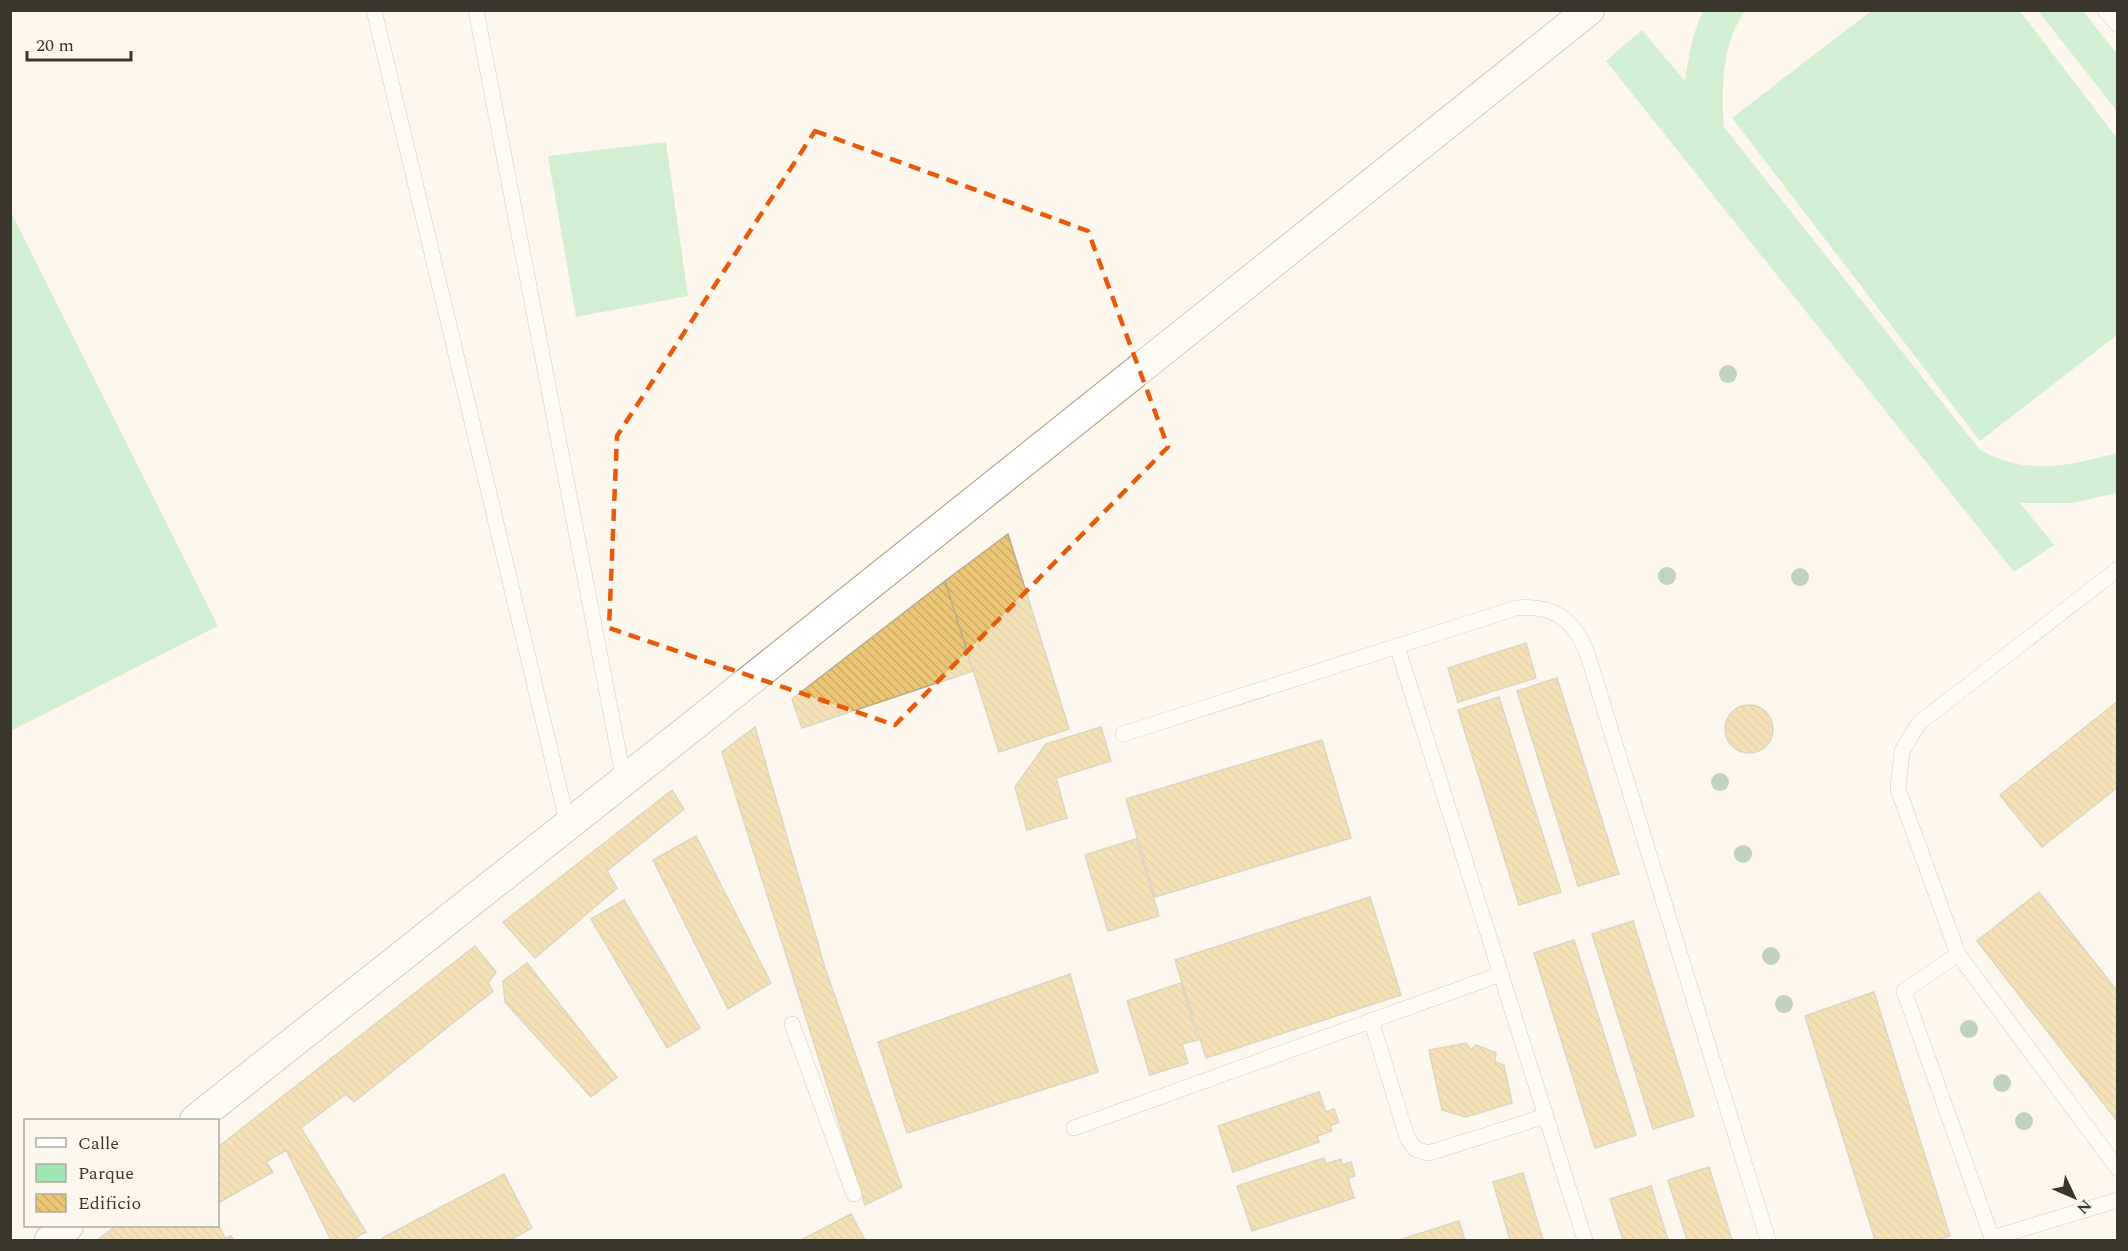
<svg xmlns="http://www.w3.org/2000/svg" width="2128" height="1251" viewBox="0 0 2128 1251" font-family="Spectral,serif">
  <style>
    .green { fill: #a1e5b2 }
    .building { fill: url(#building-back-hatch); stroke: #b7ab91; stroke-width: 1.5 }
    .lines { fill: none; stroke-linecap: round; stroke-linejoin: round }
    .service-casing { stroke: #a5997f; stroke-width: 16 }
    .minor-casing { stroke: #a5997f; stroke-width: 32 }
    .service { stroke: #fff; stroke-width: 15 }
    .minor { stroke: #fff; stroke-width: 30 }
    .tree { fill: #78a686 }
    .marked { fill: none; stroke: #e8590c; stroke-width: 4.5; stroke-dasharray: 12 8; stroke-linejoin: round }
  </style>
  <defs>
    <pattern id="building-back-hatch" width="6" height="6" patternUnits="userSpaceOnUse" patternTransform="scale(1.5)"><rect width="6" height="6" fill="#ecc674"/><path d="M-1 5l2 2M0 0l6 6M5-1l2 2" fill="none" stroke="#cbab65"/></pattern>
  </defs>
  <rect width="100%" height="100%" fill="#fdf7ed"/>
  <path class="green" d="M1703,11H1745C1722,44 1721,88 1724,127L1980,450C2027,476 2068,466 2117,453V493L2072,503H2020L2054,545L2014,572L1606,61L1642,30L1685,81C1689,56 1692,34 1703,11Z
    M1871,11H2020L2117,138V335L1980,441L1732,118Z
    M2038,11H2083L2117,54V111Z
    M666,142L688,296L576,317L548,156Z
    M11,212L218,626L11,731H10Z"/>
  <path class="building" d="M1008,534L1069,729L999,752L945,581Z
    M945,581L973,671L802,728L792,699Z
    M1526,643L1536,678L1458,702L1448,668Z
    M1557,678L1619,874L1578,886L1517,691Z
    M1499,697L1561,892L1519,905L1458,710Z
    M2118,701V787L2042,847L2000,795Z
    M1725 729a24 24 0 1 1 48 0a24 24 0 1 1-48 0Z
    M755,727L825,968L902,1187L865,1205L722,752Z
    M1101,727L1111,761L1056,778L1067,818L1027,830L1015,787L1046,744Z
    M1322,740L1351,838L1155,897L1126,799Z
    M672,790L684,809L607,871L617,888L535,958L503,922Z
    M696,836L771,983L728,1009L653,860Z
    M1136,839L1159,916L1108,931L1085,855Z
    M2039,892L2118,992V1122L1977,941Z
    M1370,897L1401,995L1206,1058L1175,960Z
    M624,900L700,1028L667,1048L591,919Z
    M1633,921L1694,1116L1653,1129L1592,934Z
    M1574,940L1636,1135L1595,1148L1534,953Z
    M475,946L496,972L488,983L493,991L354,1102L346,1094L301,1128L366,1232L352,1240H331L286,1150L266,1162L273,1172L218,1203V1147Z
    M527,963L617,1077L591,1097L505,1002L503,981Z
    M1070,974L1098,1072L907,1133L878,1042Z
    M1181,983L1198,1040L1182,1044L1188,1063L1150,1075L1127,1001Z
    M1874,992L1950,1236L1936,1240H1875L1805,1016Z
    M1466,1043L1471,1050L1476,1045L1496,1053L1495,1062L1504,1065L1512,1103L1466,1117L1442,1110L1429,1050Z
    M1319,1092L1326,1112L1334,1109L1339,1122L1330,1126L1332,1131L1317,1136L1319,1142L1233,1172L1218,1126Z
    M1324,1158L1326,1164L1341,1159L1342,1165L1351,1162L1355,1176L1348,1178L1354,1198L1252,1231L1237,1186Z
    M1709,1167L1732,1240H1687L1668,1180Z
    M1523,1173L1543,1240H1510L1493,1182Z
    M504,1174L532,1228L510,1240H383L382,1238Z
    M1651,1186L1668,1240H1623L1610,1199Z
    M851,1214L865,1240H801Z
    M1459,1221L1465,1240H1399Z
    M218,1223L225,1238L231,1236L234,1240H97L116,1226H218Z"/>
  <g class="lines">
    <g class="service-casing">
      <path id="service" d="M374,10L568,825
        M476,10L624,781
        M2105,10L2118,25
        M2118,569L1919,723L1902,751L1898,789L1958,954L2118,1169
        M1397,646L1585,1240
        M1123,734L1516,608C1554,604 1575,620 1588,656L1768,1240
        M1958,954L1904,991L1992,1238L2118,1200
        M1371,1020L1407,1137L1415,1149L1429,1153L1546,1116
        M792,1024L854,1194
        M1074,1128L1501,974"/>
    </g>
    <g class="minor-casing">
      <path id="minor" d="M195,1120L684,733L1589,10
        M50,1240L68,1226"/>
    </g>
    <use href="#service" class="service"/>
    <use href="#minor" class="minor"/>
  </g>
  <g class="tree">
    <circle cx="1728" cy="374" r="9"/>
    <circle cx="1667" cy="576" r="9"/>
    <circle cx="1800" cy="577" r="9"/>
    <circle cx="1720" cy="782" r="9"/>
    <circle cx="1743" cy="854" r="9"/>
    <circle cx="1771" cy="956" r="9"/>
    <circle cx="1784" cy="1004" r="9"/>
    <circle cx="1969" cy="1029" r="9"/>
    <circle cx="2002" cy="1083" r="9"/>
    <circle cx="2024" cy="1121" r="9"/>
  </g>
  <path d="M0 0H2128V1251H0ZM815,131L1088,231L1168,447L895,725L609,628L617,436Z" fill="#fdf7ed" fill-opacity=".55" fill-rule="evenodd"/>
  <path class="marked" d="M815,131L1088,231L1168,447L895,725L609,628L617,436Z"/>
  <rect width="2128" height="1251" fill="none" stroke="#3b362b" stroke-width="24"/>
  <rect x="24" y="1119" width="195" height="108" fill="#fdf7ed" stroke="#afaa9f" stroke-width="1.5"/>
  <rect x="36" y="1138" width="30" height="9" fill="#ffffff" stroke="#afaa9f" stroke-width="1.5"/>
  <text x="78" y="1149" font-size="18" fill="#3b362b">Calle</text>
  <rect x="36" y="1164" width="30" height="18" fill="#a1e5b2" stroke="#afaa9f" stroke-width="1.5"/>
  <text x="78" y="1179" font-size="18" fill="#3b362b">Parque</text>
  <rect x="36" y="1194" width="30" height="18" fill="url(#building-back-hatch)" stroke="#afaa9f" stroke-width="1.5"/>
  <text x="78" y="1209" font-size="18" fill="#3b362b">Edificio</text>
  <g transform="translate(2074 1197) rotate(134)" stroke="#fdf7ed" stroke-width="4.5" paint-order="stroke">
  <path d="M0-4.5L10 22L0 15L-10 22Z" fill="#3b362b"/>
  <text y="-9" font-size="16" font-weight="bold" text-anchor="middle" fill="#3b362b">N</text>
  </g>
  <path d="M27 51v9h104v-9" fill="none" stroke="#3b362b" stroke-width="3"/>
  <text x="36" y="51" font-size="18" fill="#3b362b" stroke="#fdf7ed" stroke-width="4.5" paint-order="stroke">20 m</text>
</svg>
